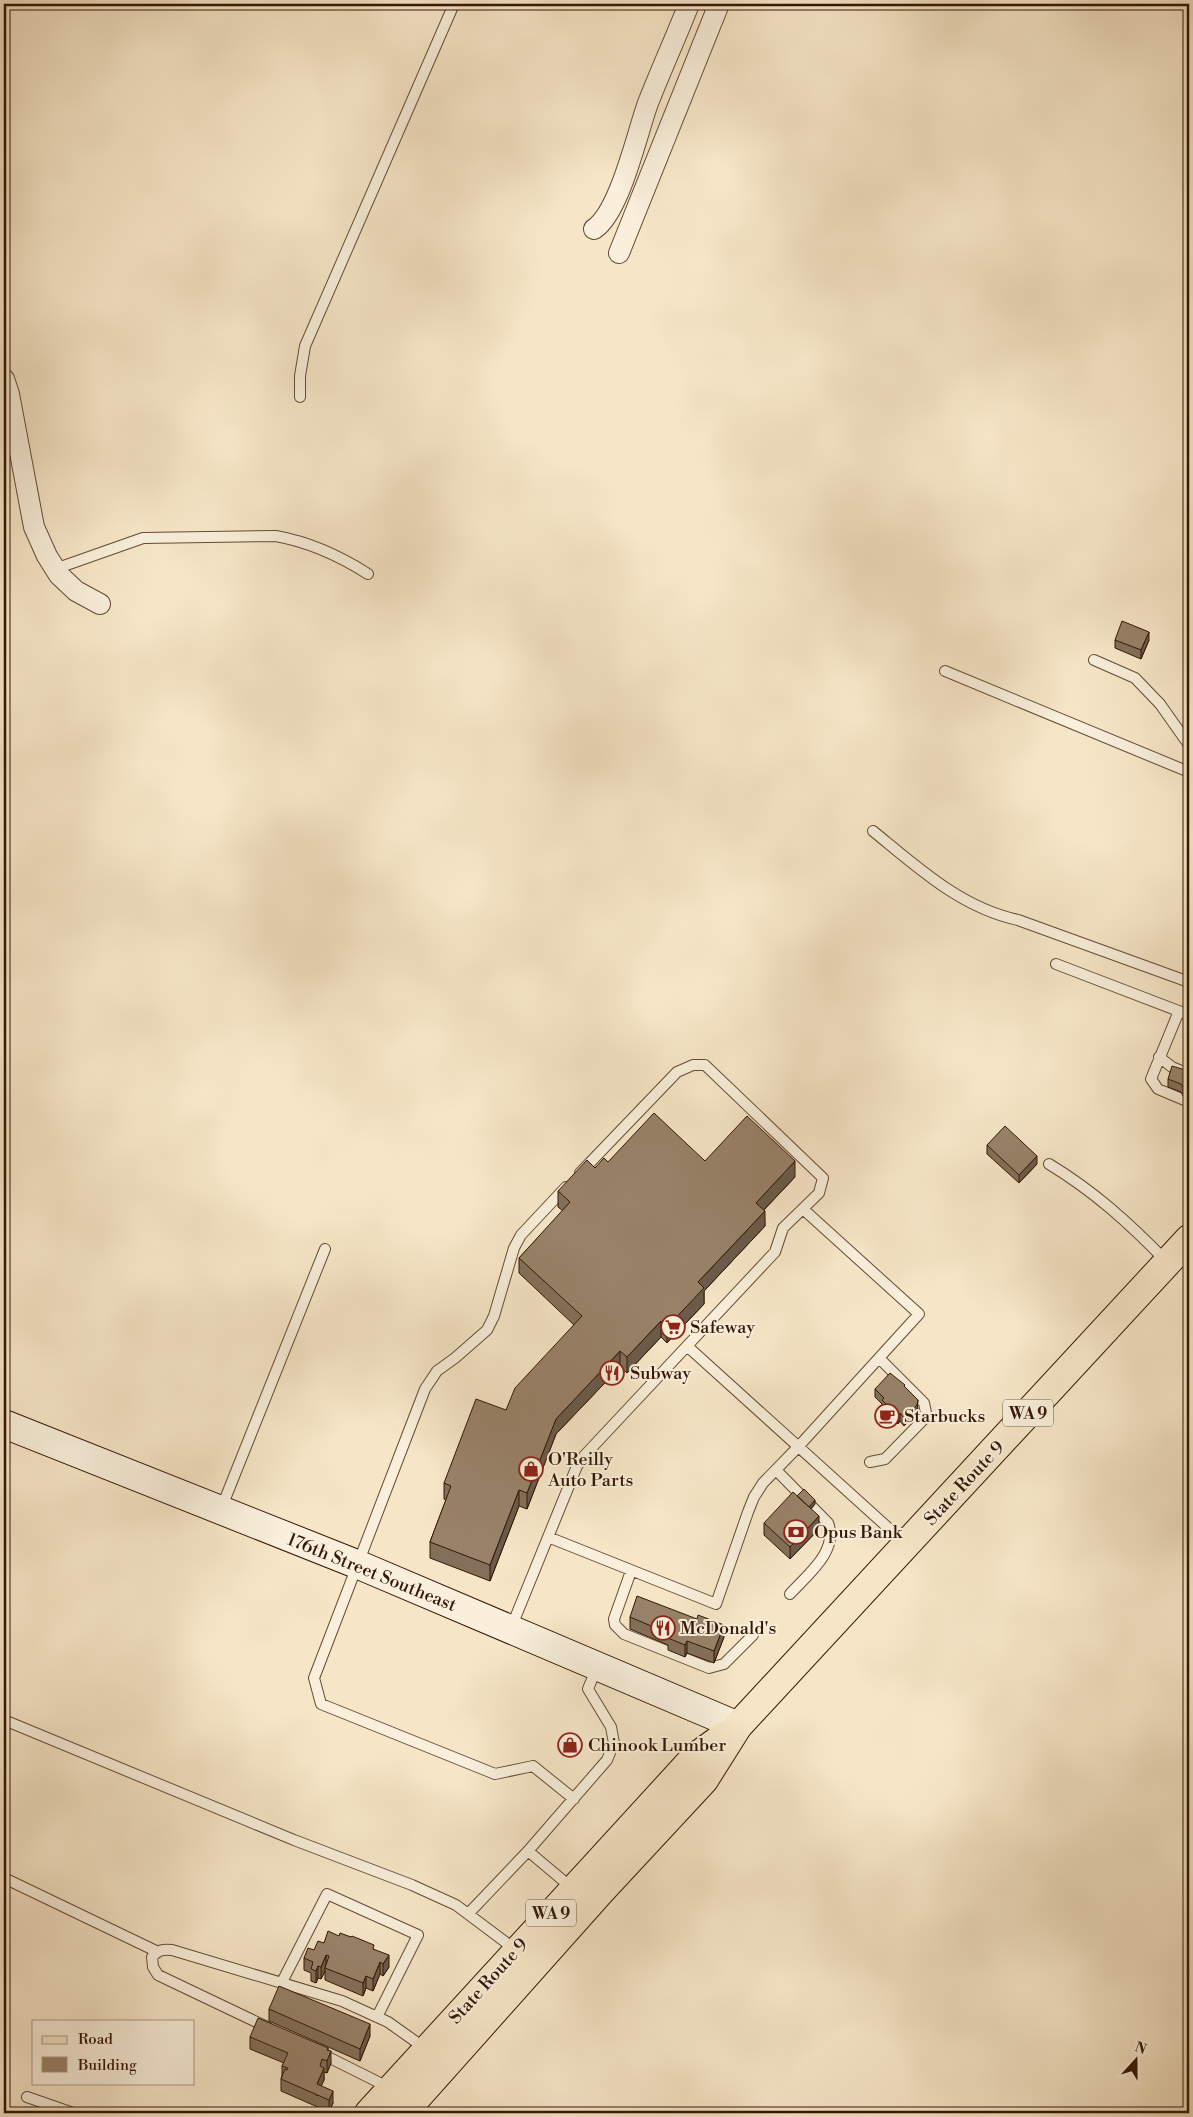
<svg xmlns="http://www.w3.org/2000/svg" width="1193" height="2117" viewBox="0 0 1193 2117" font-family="'Libre Bodoni',serif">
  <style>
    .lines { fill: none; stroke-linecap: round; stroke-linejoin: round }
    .lane-casing { stroke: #644a35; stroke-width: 12 }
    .street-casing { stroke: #644a35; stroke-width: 22 }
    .secondary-casing { stroke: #331604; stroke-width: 30 }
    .primary-casing { stroke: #331604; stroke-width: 30 }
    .lane { stroke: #f9efdb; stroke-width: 10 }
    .street { stroke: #f9efdb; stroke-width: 20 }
    .secondary { stroke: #f9efdb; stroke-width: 28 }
    .primary { stroke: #f6e6c7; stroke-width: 28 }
    .wall { fill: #83705a; stroke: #331604 }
    .shaded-wall { fill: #6a5b4a; stroke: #331604 }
    .building { fill: #988269; stroke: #331604 }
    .labels { text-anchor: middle; stroke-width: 4; stroke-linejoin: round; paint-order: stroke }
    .shield { fill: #f9efdb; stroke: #6e5744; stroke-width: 1 }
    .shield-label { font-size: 16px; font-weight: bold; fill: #331604 }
    .poi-label { font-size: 18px; fill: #331604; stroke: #f9efdb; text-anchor: start }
    .street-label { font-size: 18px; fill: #331604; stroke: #f9efdb }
  </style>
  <rect width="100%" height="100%" fill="#f6e6c7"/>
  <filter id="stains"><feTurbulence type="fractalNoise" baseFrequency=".004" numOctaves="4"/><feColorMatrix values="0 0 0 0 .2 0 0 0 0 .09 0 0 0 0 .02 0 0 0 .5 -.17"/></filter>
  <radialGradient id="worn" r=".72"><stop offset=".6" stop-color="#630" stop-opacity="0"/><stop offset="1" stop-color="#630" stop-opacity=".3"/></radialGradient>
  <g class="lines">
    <g class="lane-casing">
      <path id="lane" d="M300,397V376L305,346L454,4
        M55,569L143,538L276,536C309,542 340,556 368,574
        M1094,660L1135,678L1160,704L1189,745
        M945,671L1189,772
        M873,831C917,867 961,908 1018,920L1189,982
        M1056,964L1189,1015
        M1179,1011L1151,1079L1158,1089L1189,1102
        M1159,1057L1172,1067L1189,1074
        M1049,1164C1095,1192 1129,1223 1167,1262
        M566,1187L521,1235L514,1248L494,1316L487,1330L455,1358L437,1371L425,1389L314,1678L321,1704L495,1774L533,1766L574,1799
        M687,1346L906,1544
        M870,1462L885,1459L923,1420L926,1413L924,1403L879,1358
        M776,1470L828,1523C839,1551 807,1575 790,1594
        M221,1509L325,1249
        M548,1537L716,1604L748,1512L754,1497L763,1483L798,1447L919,1314L803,1209
        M631,1571L614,1619L615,1625L624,1634L709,1668L724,1664L753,1635
        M511,1628L577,1466L584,1456L775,1252L783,1228L819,1193L823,1178L705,1065H693L677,1072L580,1173
        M4,1720L294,1840L412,1885L456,1905L516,1950
        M4,1878L156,1951
        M572,1888L528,1851L607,1760L614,1743L611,1727L588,1689L597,1667
        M468,1914L528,1851
        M282,1982L327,1894L418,1935L377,2017
        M267,2027L158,1975L153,1967L152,1957C158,1950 163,1949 172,1950L342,2001L388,2022L426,2049
        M320,2053L390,2088
        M27,2097L73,2113"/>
    </g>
    <g class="street-casing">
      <path id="street" d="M594,229C620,212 637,133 648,103C661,70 676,37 689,4
        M619,253L719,4
        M4,379L9,394L34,527L47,556L59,575L76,591L100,604"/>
    </g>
    <g class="secondary-casing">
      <path id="secondary" d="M4,1424L359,1565L738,1726"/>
    </g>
    <g class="primary-casing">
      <path id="primary" d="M369,2113L694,1758L727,1734
        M403,2113L600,1892L704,1780L738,1726L1189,1239"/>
    </g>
    <use href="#lane" class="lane"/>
    <use href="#street" class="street"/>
    <use href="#secondary" class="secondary"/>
    <use href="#primary" class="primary"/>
  </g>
  <path class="wall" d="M1115,640H1149L1141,659L1115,648Z
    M1189,1071V1097L1183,1096L1181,1092L1168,1087V1079Z
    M987,1145L1037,1164L1019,1183L987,1154Z
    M705,1161L795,1177L764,1210L765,1226L704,1291V1304L667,1343L661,1337L627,1373L620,1367L556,1434L527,1509L519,1506L490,1581L430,1558V1542L446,1500L444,1499V1483L506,1410L574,1325L519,1273V1258L563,1211L558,1207V1191L595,1168L608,1162Z
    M905,1388L918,1408L917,1413L904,1426L900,1421L898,1424L882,1408V1404L875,1397V1389Z
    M815,1504L811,1509L819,1529L790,1559L764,1535V1523Z
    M630,1617L724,1637L714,1663L687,1653L685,1657L668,1650V1645L630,1629Z
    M324,1943L374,1949L389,1967L383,1976L380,1974L373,1991L366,1988L363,1996L325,1980V1971L321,1979L318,1978L316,1983L311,1981V1973L304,1970V1958Z
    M269,2009L370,2036L360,2061L269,2021Z
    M250,2037L328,2050L331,2063L327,2073L324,2072V2080L321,2086L333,2103L329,2112L281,2091V2079L282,2075V2066L284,2063L250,2049Z"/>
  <path class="shaded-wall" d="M1149,632V640L1141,659V650Z
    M1037,1156V1164L1019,1183V1175Z
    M795,1161V1177L756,1218V1203Z
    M765,1211V1226L704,1291V1304L667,1343V1327L698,1282Z
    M661,1321V1337L627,1373V1357Z
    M620,1351V1367L556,1434L527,1509V1493L556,1419Z
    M918,1400L917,1413L904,1426V1418Z
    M900,1413V1421L898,1424V1416Z
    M519,1490V1506L490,1581V1565Z
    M815,1500V1504L805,1515V1511Z
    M819,1516V1529L790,1559V1547Z
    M724,1625V1637L714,1663V1651Z
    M687,1641V1653L685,1657V1645Z
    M326,1955V1967L325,1968V1971L321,1979V1967Z
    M389,1955V1967L383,1976V1964Z
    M380,1962V1974L373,1991V1979Z
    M318,1966V1978L316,1983V1971Z
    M366,1976V1988L363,1996V1983Z
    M370,2024V2036L360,2061V2049Z
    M328,2048V2058L331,2051V2063L327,2073V2061Z
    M7,2065V2073L4,2082V2074Z
    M324,2068V2080L317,2096V2084Z
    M333,2091V2103L329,2112V2100Z"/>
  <path class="building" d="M1122,621L1149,632L1141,650L1115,640Z
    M1172,1066L1189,1071V1089L1183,1088L1181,1084L1168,1079Z
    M654,1113L705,1161L747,1116L795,1161L756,1203L765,1211L698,1282L704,1288L667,1327L661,1321L627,1357L620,1351L556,1419L527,1493L519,1490L490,1565L430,1542L451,1486L444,1483L476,1399L506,1410L515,1388L582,1316L519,1258L570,1202L558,1191L587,1160L595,1168L604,1158L608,1162Z
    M1005,1126L1037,1156L1019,1175L987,1145Z
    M890,1373L905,1385L904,1386L918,1400L917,1405L904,1418L900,1413L898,1416L882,1400L884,1398L875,1389Z
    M804,1489L815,1500L809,1507L797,1496Z
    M793,1492L819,1516L790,1547L764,1523Z
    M637,1596L697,1619L698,1615L724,1625L714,1651L687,1641L685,1645L668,1638L670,1634L630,1617Z
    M328,1931L339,1936L340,1933L351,1937L352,1936L374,1945L373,1949L389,1955L383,1964L380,1962L373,1979L366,1976L363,1983L325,1968L329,1956L326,1955L321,1967L318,1966L316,1971L311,1969L313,1962L304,1958L308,1948L314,1950L318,1941L324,1943Z
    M279,1986L370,2024L360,2049L269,2009Z
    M258,2018L328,2048L327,2050L331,2051L327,2061L322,2059L320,2066L324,2068L317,2084L333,2091L329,2100L281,2079L285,2069L287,2070L288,2068L282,2066L288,2053L250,2037Z
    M4,2064L7,2065L4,2074Z"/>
  <defs>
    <g id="supermarket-ring" transform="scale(1.25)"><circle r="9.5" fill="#f9efdb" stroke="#8f2418" stroke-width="1.5"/><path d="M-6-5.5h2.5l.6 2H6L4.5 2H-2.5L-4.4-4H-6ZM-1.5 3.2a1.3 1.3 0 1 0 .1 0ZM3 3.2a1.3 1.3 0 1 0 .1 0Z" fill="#8f2418"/></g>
    <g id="restaurant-ring" transform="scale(1.25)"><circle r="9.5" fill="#f9efdb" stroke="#8f2418" stroke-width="1.5"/><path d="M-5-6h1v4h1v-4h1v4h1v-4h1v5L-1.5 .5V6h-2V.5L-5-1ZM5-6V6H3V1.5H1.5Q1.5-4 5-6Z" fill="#8f2418"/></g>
    <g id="cafe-ring" transform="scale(1.25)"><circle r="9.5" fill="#f9efdb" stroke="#8f2418" stroke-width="1.5"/><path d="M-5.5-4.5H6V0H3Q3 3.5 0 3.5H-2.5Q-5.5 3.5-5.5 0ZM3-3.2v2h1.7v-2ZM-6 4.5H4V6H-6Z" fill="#8f2418"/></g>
    <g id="shop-ring" transform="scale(1.25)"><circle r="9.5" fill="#f9efdb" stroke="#8f2418" stroke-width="1.5"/><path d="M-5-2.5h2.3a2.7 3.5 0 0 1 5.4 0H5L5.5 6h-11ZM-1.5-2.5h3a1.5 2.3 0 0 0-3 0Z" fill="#8f2418"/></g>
    <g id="bank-ring" transform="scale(1.25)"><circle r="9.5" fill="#f9efdb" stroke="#8f2418" stroke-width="1.5"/><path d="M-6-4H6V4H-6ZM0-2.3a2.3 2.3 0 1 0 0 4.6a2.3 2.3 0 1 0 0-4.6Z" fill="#8f2418"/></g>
  </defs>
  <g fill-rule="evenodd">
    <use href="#supermarket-ring" x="673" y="1327"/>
    <use href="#restaurant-ring" x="612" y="1373"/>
    <use href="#cafe-ring" x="887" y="1416"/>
    <use href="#shop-ring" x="531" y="1469"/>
    <use href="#bank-ring" x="796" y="1532"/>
    <use href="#restaurant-ring" x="663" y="1628"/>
    <use href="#shop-ring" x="570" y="1745"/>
  </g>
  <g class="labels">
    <g class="shield">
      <rect x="1003" y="1399.5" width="50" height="27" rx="4"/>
      <rect x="526" y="1899.5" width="50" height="27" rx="4"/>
    </g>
    <g class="shield-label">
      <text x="1028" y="1419">WA 9</text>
      <text x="551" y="1919">WA 9</text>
    </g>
    <g class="poi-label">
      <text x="690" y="1333">Safeway</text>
      <text x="630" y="1379">Subway</text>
      <text x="904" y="1422">Starbucks</text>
      <text x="548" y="1465">O'Reilly<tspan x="548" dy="21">Auto Parts</tspan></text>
      <text x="814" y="1538">Opus Bank</text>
      <text x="680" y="1634">McDonald's</text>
      <text x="588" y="1751">Chinook Lumber</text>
    </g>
    <g class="street-label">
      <text transform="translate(964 1483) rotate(-47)" y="6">State Route 9</text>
      <text transform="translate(372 1572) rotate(22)" y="6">176th Street Southeast</text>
      <text transform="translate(488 1981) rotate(-48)" y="6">State Route 9</text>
    </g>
  </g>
  <rect width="1193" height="2117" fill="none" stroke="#f6e6c7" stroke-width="20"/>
  <rect x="5" y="5" width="1183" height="2107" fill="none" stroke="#331604" stroke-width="2.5"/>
  <rect x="10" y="10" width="1173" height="2097" fill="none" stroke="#331604"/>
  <rect x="32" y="2020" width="162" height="65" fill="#f9efdb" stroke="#aa9885"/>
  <rect x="42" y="2036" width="25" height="8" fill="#f6e6c7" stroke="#aa9885"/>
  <text x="78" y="2044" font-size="15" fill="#331604">Road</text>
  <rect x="42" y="2057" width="25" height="15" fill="#988269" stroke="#aa9885"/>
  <text x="78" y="2070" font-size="15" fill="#331604">Building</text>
  <g transform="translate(1136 2060) rotate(21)" stroke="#f9efdb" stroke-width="4" paint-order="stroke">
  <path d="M0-4L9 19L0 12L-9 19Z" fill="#331604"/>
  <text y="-8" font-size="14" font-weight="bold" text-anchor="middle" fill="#331604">N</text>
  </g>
  <rect width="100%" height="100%" filter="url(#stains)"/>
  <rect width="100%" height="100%" fill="url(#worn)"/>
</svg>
